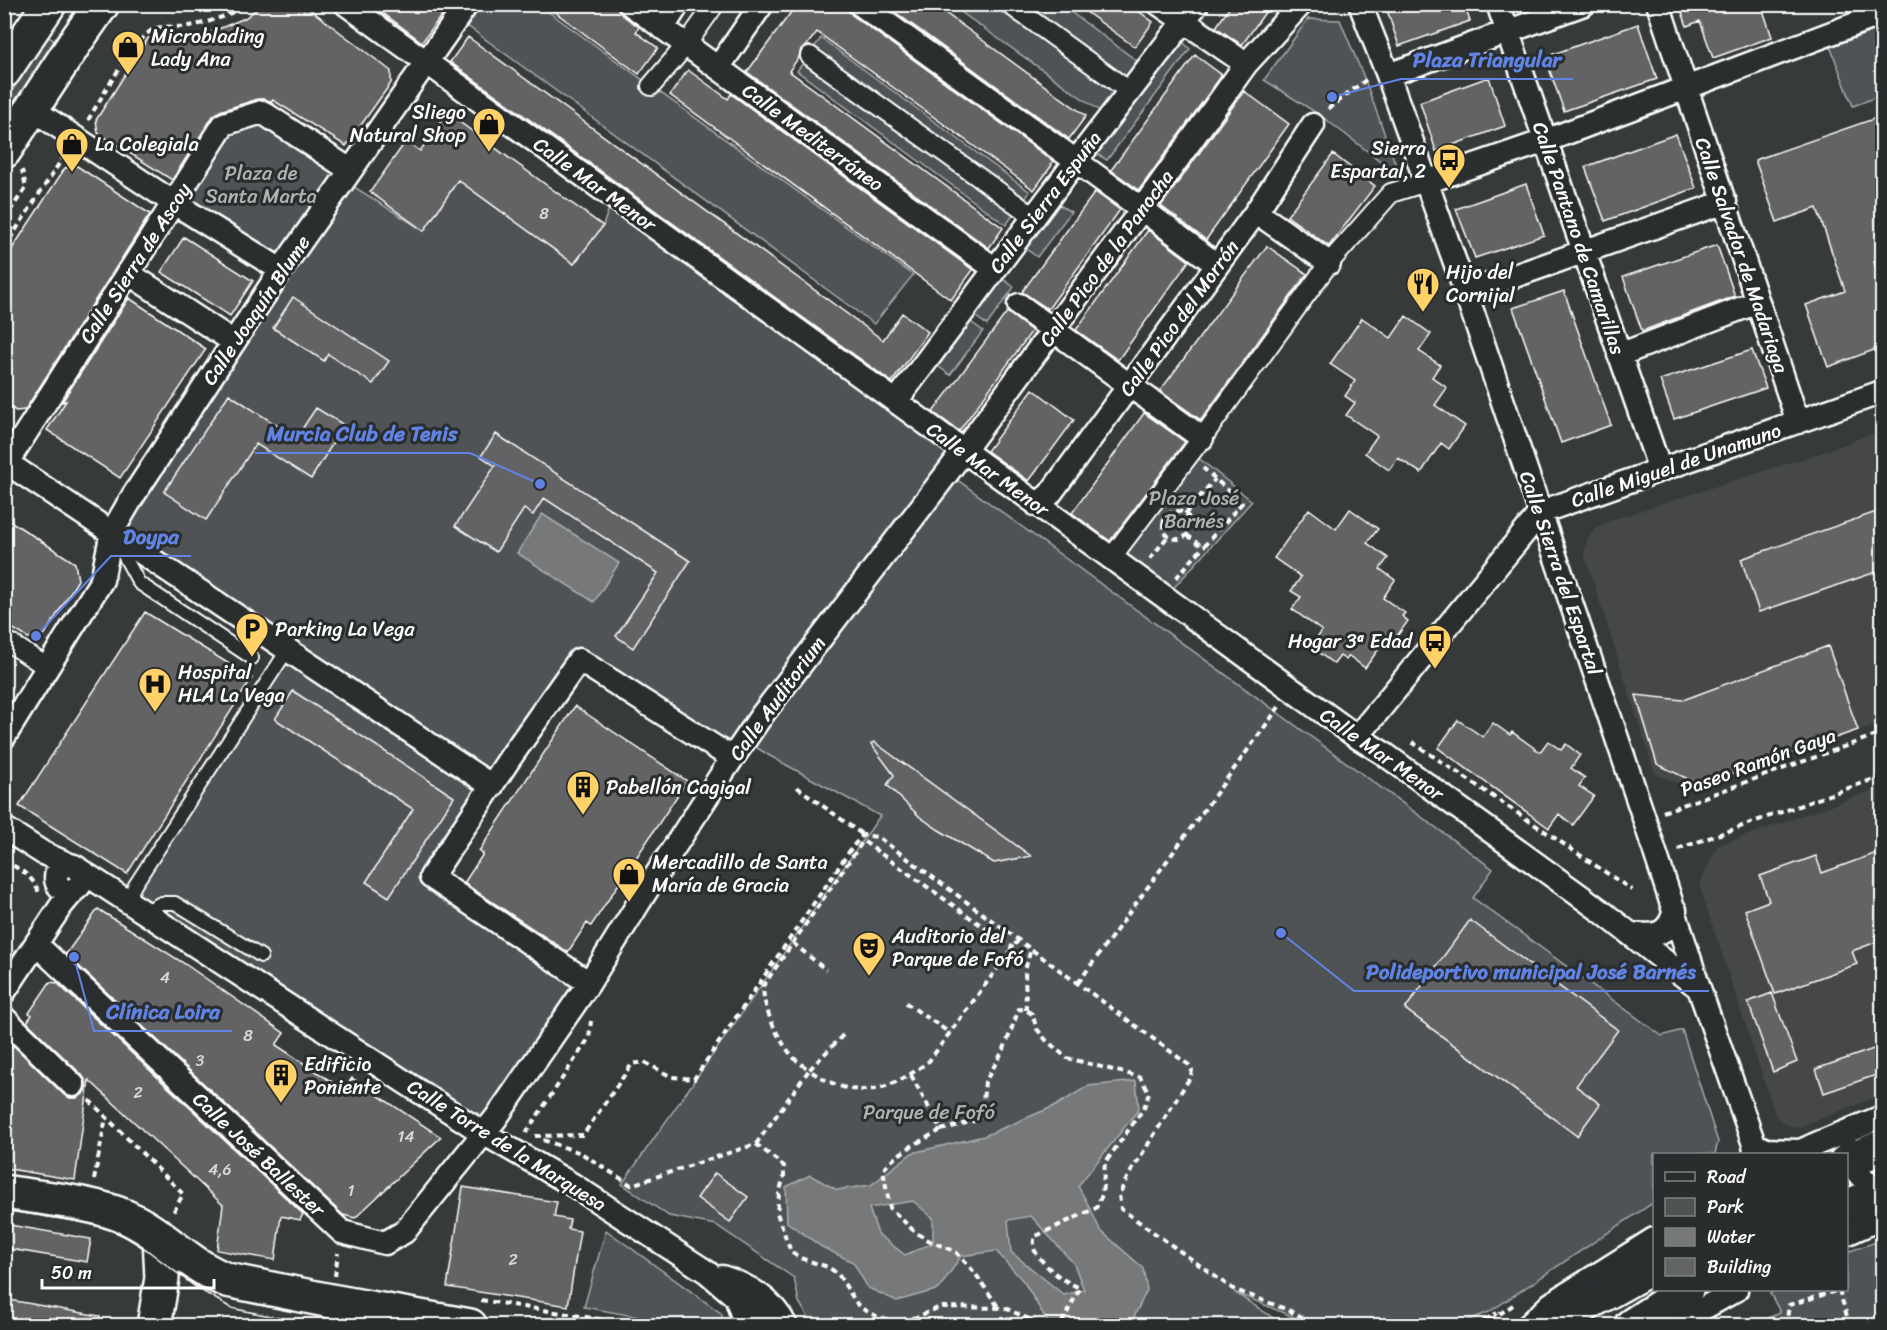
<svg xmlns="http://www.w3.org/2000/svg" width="1887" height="1330" viewBox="0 0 1887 1330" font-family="Sriracha,sans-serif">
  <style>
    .built { fill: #444748 }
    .green { fill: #505354; stroke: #a8a9aa; stroke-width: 1.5 }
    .water { fill: #767879; stroke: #adaeaf; stroke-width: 1.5; fill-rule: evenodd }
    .building { fill: #636465; stroke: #fff; stroke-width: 1.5 }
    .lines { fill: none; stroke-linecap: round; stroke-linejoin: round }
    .service-casing { stroke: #fff; stroke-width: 16 }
    .pedestrian-casing { stroke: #fff; stroke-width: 22 }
    .minor-casing { stroke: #fff; stroke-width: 27 }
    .secondary-casing { stroke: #fff; stroke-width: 38 }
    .primary-casing { stroke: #fff; stroke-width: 38 }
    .path { stroke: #fff; stroke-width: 4; stroke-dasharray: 6 4.5; stroke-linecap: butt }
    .service { stroke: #2a2d2e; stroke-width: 12 }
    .pedestrian { stroke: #2a2d2e; stroke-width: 18 }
    .minor { stroke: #2a2d2e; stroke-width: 22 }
    .secondary { stroke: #2a2d2e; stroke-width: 33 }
    .primary { stroke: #2a2d2e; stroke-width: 33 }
    .tram { stroke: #fff; stroke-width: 1.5 }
    .labels { text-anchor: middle; stroke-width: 6; stroke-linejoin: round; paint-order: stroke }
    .number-label { font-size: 16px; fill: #d8d8d8 }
    .poi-label { font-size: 20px; fill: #fff; stroke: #2a2d2e; text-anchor: start }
    .street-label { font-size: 20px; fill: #fff; stroke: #2a2d2e }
    .park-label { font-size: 20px; fill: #b0b2b2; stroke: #2a2d2e }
    .leader { fill: none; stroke: #6183e4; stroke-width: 2 }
    .callout-dot { fill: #6183e4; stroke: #2a2d2e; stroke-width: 2 }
    .callout-label { font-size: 21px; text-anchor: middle; font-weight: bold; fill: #6183e4; stroke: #2a2d2e; stroke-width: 6; stroke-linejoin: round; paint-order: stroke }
  </style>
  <rect width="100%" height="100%" fill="#373a3b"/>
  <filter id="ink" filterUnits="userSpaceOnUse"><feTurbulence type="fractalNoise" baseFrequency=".0167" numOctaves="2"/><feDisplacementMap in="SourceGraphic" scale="12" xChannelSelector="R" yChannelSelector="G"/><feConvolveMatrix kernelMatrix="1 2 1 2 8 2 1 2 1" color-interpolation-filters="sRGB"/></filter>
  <g filter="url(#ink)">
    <path class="built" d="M1882,430V722L1694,790L1655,774L1584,553L1588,538L1598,526L1611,520L1826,451Z
      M1882,787V1095L1796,1128L1783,1123L1776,1117L1699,885L1717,846Z"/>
    <path class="green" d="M481,5H539L913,275L874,324L466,25Z
      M951,5H1061L1137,61L1100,111Z
      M1308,19L1340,20L1365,80L1400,176L1320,115L1264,80Z
      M1882,21V95L1853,106L1828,41Z
      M47,36L55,41L5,119V102Z
      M821,38L1030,192L1006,225L797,71Z
      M1180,39L1190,49L1107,160L1093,152Z
      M262,112L343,180L424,231L458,180L574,264L603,226L609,208L964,451L948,473L1493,869L1473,898L1662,1036L1682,1030L1718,1142L1715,1154H1654V1202L1489,1312L1456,1325H1312L1234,1292L1284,1325H813L799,1302L794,1278L716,1225L669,1216L622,1184L880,816L770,756L754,746L764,734L738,750L579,661L431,877L589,983L491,1123L478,1113L456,1115L127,901L287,649L112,532L281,270L174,203L224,124Z
      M1058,204L1071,212L1037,257L1025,248Z
      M1003,279L1014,287L987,325L975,316Z
      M971,322L983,331L950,375L938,366Z
      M1191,452L1252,501L1169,593L1115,552Z
      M606,1230L722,1314V1325H683L584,1307Z
      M1882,1240V1325H1755L1780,1312L1770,1293L1776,1290H1846L1847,1252Z"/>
    <path class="water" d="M542,514L619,563L594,602L517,553Z
      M1136,1081L1139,1109L1078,1186L1091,1210L1100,1230L1143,1268L1147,1290L1130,1325L1049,1324L1024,1282L996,1251L961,1256L939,1289L897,1301L868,1288L853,1262L822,1247L787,1222L786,1187L810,1175L837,1190L871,1185L912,1153L984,1136L1057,1105L1088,1086ZM913,1201L933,1218V1243L905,1255L878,1234L869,1208ZM1031,1216L1074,1264L1084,1290L1064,1295L1011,1252L1008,1220Z"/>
    <path class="building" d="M263,4H303L391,71V83L346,146L273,100L270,101L264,99H258L220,111L213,116L172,180L98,133L96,120L148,38L168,40L204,35L245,18Z
      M371,4H450L422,42Z
      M544,4H617L618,10L622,15L639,27L636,32L658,48L639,74Z
      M797,4H847L848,10L852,15L1053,161L1051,164L1052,165L1034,190L817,32L807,45L801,49L799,57L789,71L1003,228L989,248L747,72Z
      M884,4H933L1086,116L1069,139Z
      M1075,4H1129L1153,22L1135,47Z
      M1232,4H1271L1242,45L1216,27Z
      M1385,4H1464L1470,21L1399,46Z
      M1679,4H1761L1772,37L1713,58L1700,21L1687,26Z
      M1638,24L1657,79L1564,111L1545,57Z
      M468,37L883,340L902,313L928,332L892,382L450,62Z
      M1195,55L1222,75L1139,190L1111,170Z
      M688,70L728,99L731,94L973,270L951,300L670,95Z
      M1489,77L1505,126L1436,151L1420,102Z
      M1244,91L1289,124L1206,240L1161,206Z
      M447,113L603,226L574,264L458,180L424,231L370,192L406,141L420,151Z
      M1882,116V259L1874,262L1882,286V347L1828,367L1806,305L1845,291L1817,208L1777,222L1755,160Z
      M1676,134L1696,188L1605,221L1585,167Z
      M1333,154L1375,186L1329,246L1287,216Z
      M77,166L150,214L25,410L16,411L4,404V261L65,168Z
      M1526,184L1544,235L1475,258L1456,209Z
      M1095,192L1120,210L1048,309L1022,292Z
      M1148,230L1189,261L1118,360L1076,330Z
      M184,237L253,281L230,316L161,272Z
      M1717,245L1735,296L1642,331L1623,277Z
      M1267,246L1307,274L1201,420L1160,391Z
      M1564,291L1611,425L1561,443L1513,308Z
      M293,297L389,361L373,384L328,354L324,361L273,328Z
      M129,298L206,349L120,478L47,430L66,401L62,402Z
      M1007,312L1032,331L959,431L933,412Z
      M1406,316L1431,334L1419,351L1440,365L1432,377L1447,388L1435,405L1465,426L1449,449L1441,443L1421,473L1398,458L1389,470L1365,453L1377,436L1346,415L1355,403L1345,396L1355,381L1330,364L1362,318L1391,338Z
      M1752,350L1766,388L1674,419L1660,380Z
      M1033,389L1074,420L1029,481L987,451Z
      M229,394L296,438L316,408L344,425L311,479L256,444L206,520L164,492Z
      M1144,413L1185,442L1110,541L1072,513Z
      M496,434L690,561L633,648L616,636L658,573L544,498L533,515L524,509L496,552L455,526L495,466L481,456Z
      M1309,509L1336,529L1350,509L1378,529L1367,543L1388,558L1380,569L1395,580L1383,598L1405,613L1402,616L1408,621L1392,643L1386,639L1365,668L1349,656L1346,660L1340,656L1334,664L1311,647L1322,631L1292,609L1301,597L1291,591L1301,577L1274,558Z
      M1882,510V570L1759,612L1741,559Z
      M4,517L75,563L78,580L45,634L28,638L4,623Z
      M145,612L252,678L127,874L19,806Z
      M1828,646L1858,730L1700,785L1657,764L1636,695L1683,700Z
      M293,691L454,797L389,897L366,882L413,809L275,719Z
      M575,706L687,781L591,926L587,923L568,952L464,883L483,854L479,851Z
      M1458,720L1483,737L1493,723L1510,735L1512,732L1540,752L1548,741L1561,750L1566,744L1580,755L1571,768L1585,778L1579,786L1594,796L1573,825L1559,814L1549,828L1438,748Z
      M874,742L1031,856L994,863L939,830L920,817L887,785L894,775L871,744Z
      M1882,851V940L1852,951L1857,964L1775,994L1745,910L1769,901L1760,876L1816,856L1822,873Z
      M98,909L185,964L284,1033L276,1045L344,1090L352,1078L441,1137L355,1218L343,1215L66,954Z
      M1470,920L1618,1030L1576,1086L1600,1104L1577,1136L1405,1009Z
      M50,982L57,983L303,1214L300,1220L281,1216L275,1260L217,1250L223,1205L89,1080L75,1180L4,1168V1058L13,1045L64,1095L70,1098H77L83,1094L86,1088V1081L82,1075L27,1022L32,1015L29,1013Z
      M1772,993L1797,1062L1773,1072L1748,1002Z
      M1882,1046V1073L1824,1093L1816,1069Z
      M715,1173L748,1197L730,1222L697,1198Z
      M463,1187L557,1202L554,1217L570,1220L568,1229L580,1231L568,1306L447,1287Z
      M4,1224L91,1239L87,1262L4,1248Z
      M4,1299L100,1316L99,1326H35L4,1320Z"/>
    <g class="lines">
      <g class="service-casing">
        <path id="service" d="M115,539L139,583L252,658
          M127,901L135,885L288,649
          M144,912L161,903H175L261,956"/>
      </g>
      <g class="pedestrian-casing">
        <path id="pedestrian" d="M1009,4L1129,91
          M810,56L1034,217
          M651,86L686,45L715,4
          M1111,558L1202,438L1329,263L1391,193L1426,182
          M4,639L48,668"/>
      </g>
      <g class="minor-casing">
        <path id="minor" d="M346,4L945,437L1357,737L1383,753L1601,911L1699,988
          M630,4L995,269
          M860,4L1142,209L1217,265
          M1159,4L1246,64
          M1360,4L1388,75L1466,293L1644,818L1699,988L1754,1144L1755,1154
          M1498,4L1660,470
          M1658,4L1798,422
          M663,28L678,4
          M718,68L762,4
          M1388,75L1584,4
          M32,109L174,203L281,270
          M1426,182L1545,141L1882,14
          M1256,212L1329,263
          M128,273L234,342
          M1466,293L1725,202
          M1019,305L1202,438
          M1619,355L1758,302
          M895,401L900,396L1076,161L1197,4
          M4,461L492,786
          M4,467L224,124L262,112L350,170
          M1037,505L1050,494L1256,212L1313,125
          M4,737L102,580L112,532L133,496L281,270L467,4
          M1357,737L1541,512L1882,392
          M4,828L43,853L70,865
          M56 878a13 13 0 1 1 26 0a13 13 0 1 1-26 0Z
          M78,869L483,1133L573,1185L707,1272L736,1297L746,1326
          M1630,934C1654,936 1668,937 1675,910
          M36,944L342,1232L385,1243L404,1232L496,1118L589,983L653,880L725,769L762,715L948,472L1142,209L1246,64L1301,4
          M589,983L431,877L510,758L579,660L732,758
          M4,992L61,906L76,888
          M4,1018L73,1085
          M1754,1144L1766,1150L1799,1151
          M1849,1149C1849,1169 1865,1183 1882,1190
          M1794,1154L1816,1144L1882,1117
          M1846,1234L1882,1218
          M722,1277C750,1286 772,1299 786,1326
          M739,1300L765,1326
          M1528,1326L1551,1304L1654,1239
          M1672,1326L1736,1290"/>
      </g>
      <g class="secondary-casing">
        <path id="secondary" d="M1846,1162L1882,1147
          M1846,1207L1882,1192
          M1547,1326L1654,1266
          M1631,1326L1686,1290"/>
      </g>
      <g class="primary-casing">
        <path id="primary" d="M4,71L49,4
          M4,151L76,41L102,4
          M4,1192C41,1198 93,1202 126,1217C163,1233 189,1266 227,1280L331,1301L470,1326
          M154,1326L162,1278L160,1236"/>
      </g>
      <path class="path" d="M4,15L11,4
        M1328,109L1367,79
        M88,120C101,99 135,36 156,28C166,25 178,28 188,26C210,23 229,15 248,4
        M4,220L26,187L22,170
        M4,248L64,156
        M4,410L13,415
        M1163 525a14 14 0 1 1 28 0a14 14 0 1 1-28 0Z
        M1185,514L1215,479
        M1187,535L1203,547
        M1150,559L1168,536
        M1176,578L1242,503L1203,468
        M1412,742L1632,890
        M797,787L863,835
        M1663,812L1882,733
        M1678,849L1882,776
        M4,860C22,871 34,876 40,896
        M793,943L826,970
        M1078,983L1279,707
        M906,1003L950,1033
        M1026,1010L1025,970L1031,949
        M843,1035L809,1070C804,1066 798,1062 794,1058C778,1040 763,1009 763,986L863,841L1013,948
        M911,1075L941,1130C921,1141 897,1152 883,1170L890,1208L915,1232L930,1241L956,1252L975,1273L999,1308
        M89,1100L183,1194L173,1213
        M941,1130L981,1119L985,1082L1004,1049L1019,1009L1026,1010L1032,1014L1037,1029L1046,1040L1067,1058L1140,1077L1149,1093L1144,1108L1105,1163L1102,1195L1096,1208L1034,1237C1034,1242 1033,1247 1035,1251C1045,1268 1063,1281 1080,1288L1060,1326
        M526,1133L589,1038L591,1021
        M535,1136L583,1135L632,1064L644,1062L672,1077L694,1079L853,846L863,835L878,837L1189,1065L1192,1070L1191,1076L1127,1178L1119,1195L1121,1209L1233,1289L1288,1310L1319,1326
        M543,1140L581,1153L631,1185L756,1144L809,1070C856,1102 887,1093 929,1061L1019,939
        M756,1144L784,1166V1176L779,1194L777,1213L791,1252L800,1258L828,1267L838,1274L859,1307L880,1318L899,1321L917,1317L940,1307L1005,1308L1044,1326
        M94,1180L106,1117
        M335,1276L338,1253
        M1839,1290L1850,1326
        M481,1300L642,1326
        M1485,1320L1497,1313
        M1473,1326L1485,1320V1321
        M1482,1326L1516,1303
        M1779,1326L1785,1323
        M1786,1326L1789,1305L1839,1290"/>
      <use href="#service" class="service"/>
      <use href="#pedestrian" class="pedestrian"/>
      <use href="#minor" class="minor"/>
      <use href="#secondary" class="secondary"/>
      <use href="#primary" class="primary"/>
      <path class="tram" d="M4,1210L93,1224L120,1233L147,1250L194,1286L231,1308L318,1326"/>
    </g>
  </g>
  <defs>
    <g id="shop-pin" transform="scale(1.725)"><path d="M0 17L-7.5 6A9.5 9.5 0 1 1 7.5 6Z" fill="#ffd166" stroke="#2a2d2e"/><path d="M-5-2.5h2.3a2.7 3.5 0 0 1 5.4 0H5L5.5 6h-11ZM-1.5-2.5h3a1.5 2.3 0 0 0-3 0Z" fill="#111"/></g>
    <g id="bus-pin" transform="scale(1.725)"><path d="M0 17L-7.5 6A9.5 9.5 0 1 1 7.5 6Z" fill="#ffd166" stroke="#2a2d2e"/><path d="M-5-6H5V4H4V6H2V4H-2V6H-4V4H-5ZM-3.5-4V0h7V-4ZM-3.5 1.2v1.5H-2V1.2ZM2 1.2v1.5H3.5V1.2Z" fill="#111"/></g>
    <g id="restaurant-pin" transform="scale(1.725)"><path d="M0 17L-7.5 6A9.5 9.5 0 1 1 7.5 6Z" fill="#ffd166" stroke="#2a2d2e"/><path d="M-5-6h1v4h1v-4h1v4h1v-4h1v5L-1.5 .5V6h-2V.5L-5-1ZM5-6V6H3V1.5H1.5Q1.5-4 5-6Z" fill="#111"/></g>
    <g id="parking-pin" transform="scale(1.725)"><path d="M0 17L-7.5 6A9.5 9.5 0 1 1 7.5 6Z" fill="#ffd166" stroke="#2a2d2e"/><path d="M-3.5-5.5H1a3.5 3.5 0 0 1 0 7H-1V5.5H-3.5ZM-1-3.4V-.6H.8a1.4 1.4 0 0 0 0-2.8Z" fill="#111"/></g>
    <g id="hospital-pin" transform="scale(1.725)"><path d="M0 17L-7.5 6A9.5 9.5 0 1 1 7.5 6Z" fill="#ffd166" stroke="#2a2d2e"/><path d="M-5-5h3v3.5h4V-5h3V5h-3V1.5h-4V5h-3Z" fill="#111"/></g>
    <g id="building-pin" transform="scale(1.725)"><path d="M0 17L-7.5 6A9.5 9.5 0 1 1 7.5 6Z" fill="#ffd166" stroke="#2a2d2e"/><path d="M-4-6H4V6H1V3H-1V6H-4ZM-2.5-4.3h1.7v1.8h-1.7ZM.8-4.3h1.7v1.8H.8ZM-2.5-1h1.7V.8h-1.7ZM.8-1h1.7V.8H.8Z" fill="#111"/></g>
    <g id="theatre-pin" transform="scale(1.725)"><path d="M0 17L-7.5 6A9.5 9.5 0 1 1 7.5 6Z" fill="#ffd166" stroke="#2a2d2e"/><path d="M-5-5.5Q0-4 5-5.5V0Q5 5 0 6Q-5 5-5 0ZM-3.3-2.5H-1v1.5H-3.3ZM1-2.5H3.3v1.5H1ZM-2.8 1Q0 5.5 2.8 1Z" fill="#111"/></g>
  </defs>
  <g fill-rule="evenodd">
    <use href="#shop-pin" x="128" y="47"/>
    <use href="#shop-pin" x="489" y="124"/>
    <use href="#shop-pin" x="72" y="144"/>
    <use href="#bus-pin" x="1449" y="160"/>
    <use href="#restaurant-pin" x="1423" y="284"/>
    <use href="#parking-pin" x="252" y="629"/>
    <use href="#bus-pin" x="1435" y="641"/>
    <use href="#hospital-pin" x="155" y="684"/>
    <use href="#building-pin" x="583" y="787"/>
    <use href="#shop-pin" x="629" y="874"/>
    <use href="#theatre-pin" x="869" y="948"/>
    <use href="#building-pin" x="281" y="1075"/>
  </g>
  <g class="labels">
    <g class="number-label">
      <text x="544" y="219">8</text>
      <text x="165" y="983">4</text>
      <text x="248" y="1041">8</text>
      <text x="200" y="1066">3</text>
      <text x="138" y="1098">2</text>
      <text x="406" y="1142">14</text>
      <text x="220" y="1175">4,6</text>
      <text x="351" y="1196">1</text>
      <text x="513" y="1265">2</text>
    </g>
    <g class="poi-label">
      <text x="151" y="43">Microblading<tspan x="151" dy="23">Lady Ana</tspan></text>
      <text x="466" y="119" text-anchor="end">Sliego<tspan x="466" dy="23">Natural Shop</tspan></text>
      <text x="95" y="151">La Colegiala</text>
      <text x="1426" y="155" text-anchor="end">Sierra<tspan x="1426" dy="23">Espartal, 2</tspan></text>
      <text x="1446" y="279">Hijo del<tspan x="1446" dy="23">Cornijal</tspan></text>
      <text x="275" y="636">Parking La Vega</text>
      <text x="1412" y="648" text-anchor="end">Hogar 3ª Edad</text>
      <text x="178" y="679">Hospital<tspan x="178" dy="23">HLA La Vega</tspan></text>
      <text x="606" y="794">Pabellón Cagigal</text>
      <text x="652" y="869">Mercadillo de Santa<tspan x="652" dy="23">María de Gracia</tspan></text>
      <text x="892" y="943">Auditorio del<tspan x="892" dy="23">Parque de Fofó</tspan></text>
      <text x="304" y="1071">Edificio<tspan x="304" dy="23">Poniente</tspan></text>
    </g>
    <g class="street-label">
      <text transform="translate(813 137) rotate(36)" y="7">Calle Mediterráneo</text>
      <text transform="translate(595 184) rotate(36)" y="7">Calle Mar Menor</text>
      <text transform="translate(1045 202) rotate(-53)" y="7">Calle Sierra Espuña</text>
      <text transform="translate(1579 238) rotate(71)" y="7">Calle Pantano de Camarillas</text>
      <text transform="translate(1742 255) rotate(71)" y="7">Calle Salvador de Madariaga</text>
      <text transform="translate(1106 258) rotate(-54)" y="7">Calle Pico de la Panocha</text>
      <text transform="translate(135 263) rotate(-57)" y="7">Calle Sierra de Ascoy</text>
      <text transform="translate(256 310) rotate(-56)" y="7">Calle Joaquín Blume</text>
      <text transform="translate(1179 318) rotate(-54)" y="7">Calle Pico del Morrón</text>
      <text transform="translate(1676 465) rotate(-19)" y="7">Calle Miguel de Unamuno</text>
      <text transform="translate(988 469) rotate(36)" y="7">Calle Mar Menor</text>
      <text transform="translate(1561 573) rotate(71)" y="7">Calle Sierra del Espartal</text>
      <text transform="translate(777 698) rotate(-54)" y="7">Calle Auditorium</text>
      <text transform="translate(1382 754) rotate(35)" y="7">Calle Mar Menor</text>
      <text transform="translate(1758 762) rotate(-20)" y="7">Paseo Ramón Gaya</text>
      <text transform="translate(507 1145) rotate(32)" y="7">Calle Torre de la Marquesa</text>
      <text transform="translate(259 1154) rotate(43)" y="7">Calle José Ballester</text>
    </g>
    <g class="park-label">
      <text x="261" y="180">Plaza de<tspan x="261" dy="23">Santa Marta</tspan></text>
      <text x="1194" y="505">Plaza José<tspan x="1194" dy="23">Barnés</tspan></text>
      <text x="929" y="1119">Parque de Fofó</text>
    </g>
  </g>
  <path class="leader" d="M1332 97L1401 79H1573M540 484L470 453H255M36 636L111 556H191M1281 933L1354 991H1709M74 957L94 1031H232"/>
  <g class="callout-dot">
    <circle cx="1332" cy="97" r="6"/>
    <circle cx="540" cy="484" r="6"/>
    <circle cx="36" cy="636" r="6"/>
    <circle cx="1281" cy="933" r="6"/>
    <circle cx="74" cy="957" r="6"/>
  </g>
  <g class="callout-label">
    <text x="1487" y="67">Plaza Triangular</text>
    <text x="362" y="441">Murcia Club de Tenis</text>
    <text x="151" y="544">Doypa</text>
    <text x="1531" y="979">Polideportivo municipal José Barnés</text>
    <text x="163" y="1019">Clínica Loira</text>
  </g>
  <rect width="1887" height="1330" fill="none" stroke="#2a2d2e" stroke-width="24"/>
  <rect x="12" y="12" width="1863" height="1306" fill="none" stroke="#fff" stroke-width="2" filter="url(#ink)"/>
  <rect x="1653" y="1153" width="195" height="138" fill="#2a2d2e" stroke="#7f8182" stroke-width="1.5"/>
  <rect x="1665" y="1172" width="30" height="9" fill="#2a2d2e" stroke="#7f8182" stroke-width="1.5"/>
  <text x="1707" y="1183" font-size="18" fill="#ffffff">Road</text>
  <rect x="1665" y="1198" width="30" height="18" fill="#505354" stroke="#7f8182" stroke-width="1.5"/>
  <text x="1707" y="1213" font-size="18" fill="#ffffff">Park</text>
  <rect x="1665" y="1228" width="30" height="18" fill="#767879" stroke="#7f8182" stroke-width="1.5"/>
  <text x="1707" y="1243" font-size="18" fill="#ffffff">Water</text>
  <rect x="1665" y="1258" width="30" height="18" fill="#636465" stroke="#7f8182" stroke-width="1.5"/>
  <text x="1707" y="1273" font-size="18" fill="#ffffff">Building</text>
  <path d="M42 1279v9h172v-9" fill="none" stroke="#ffffff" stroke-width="3"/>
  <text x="51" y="1279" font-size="18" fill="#ffffff" stroke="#2a2d2e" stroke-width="4.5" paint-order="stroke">50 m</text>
</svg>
